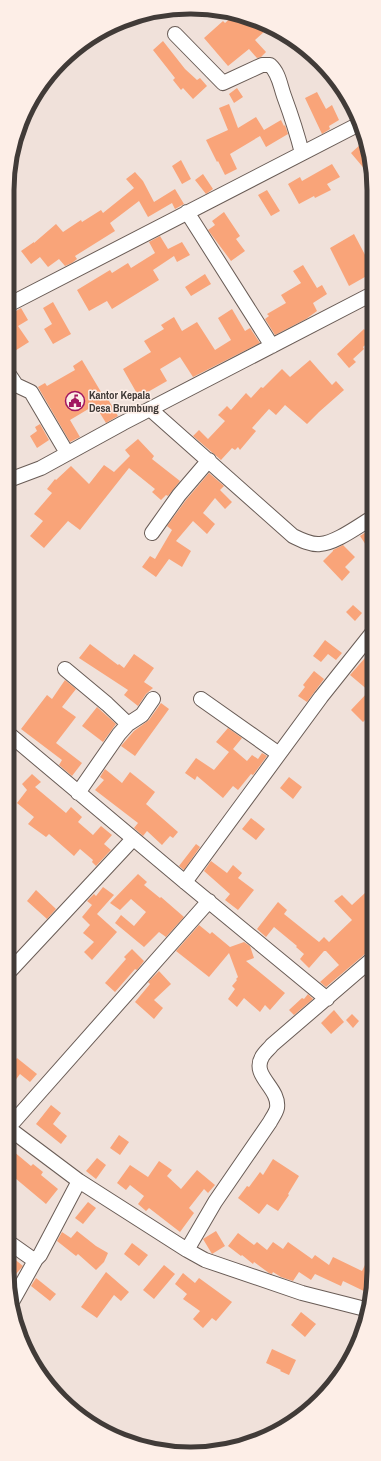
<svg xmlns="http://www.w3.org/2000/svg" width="381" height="1461" viewBox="0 0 381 1461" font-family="'Archivo Narrow',sans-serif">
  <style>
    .building { fill: #f9a479 }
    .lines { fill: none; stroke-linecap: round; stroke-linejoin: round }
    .minor-casing { stroke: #695c56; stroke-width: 16 }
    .minor { stroke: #fff; stroke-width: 14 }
    .labels { text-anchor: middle; stroke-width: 3; stroke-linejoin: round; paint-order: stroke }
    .poi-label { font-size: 11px; font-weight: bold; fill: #413b38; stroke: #fdeee7; text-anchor: start }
    .rim { fill: none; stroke: #413b38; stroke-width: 5 }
  </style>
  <rect width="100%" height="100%" fill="#f0e1da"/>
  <path class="building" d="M235,14L256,22L265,31L255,40L266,52L261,57L257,58L249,49L228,66L204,38L223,21L225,23Z
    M163,41L185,69L197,80L200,78L207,86L193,99L183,88L181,90L173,80L175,78L153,50Z
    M237,88L243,97L234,103L229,94Z
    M317,92L326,109L332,105L339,120L329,126L330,129L322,134L305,98Z
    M229,104L238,128L256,117L264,130L281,120L284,126L285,125L288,134L266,147L260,136L230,154L237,169L225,175L218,161L217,162L206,140L228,130L219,108Z
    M361,144L368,152L372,167L367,172L351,153Z
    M181,160L191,179L182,184L172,166Z
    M332,164L340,177L327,184L331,190L315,198L314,196L299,204L288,184L300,177L302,181Z
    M135,172L143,181L154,202L175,189L184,204L175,209L172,203L148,217L139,201L110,223L115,231L75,256L77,259L72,263L65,266L59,259L48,267L40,257L31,264L21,251L34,242V243L56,224L63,232L81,220L82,222L101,210L103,213L134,188L126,179Z
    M203,174L213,189L206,194L195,180Z
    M267,190L280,211L271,216L258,195Z
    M224,212L240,236L236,239L245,251L231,261L208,230L215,225L212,221Z
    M354,234L372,268V273L349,286L330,248Z
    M160,236L168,249L182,242L190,255L177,262L174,256L153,270L159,280L112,309L107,301L89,311L77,290L110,270L112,273L128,263L131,268L155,253L149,242Z
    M303,265L317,288L322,285L327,294L313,303L317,311L306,319L275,335L265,319L269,316L267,314L286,303L281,295L301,283L293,271Z
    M205,274L211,284L191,296L185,287Z
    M53,302L71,334L53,344L44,329L52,324L43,308Z
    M21,308L28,320L18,326L29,342L10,354V313L11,314Z
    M232,309L245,331L250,328L260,343L193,377L180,357L160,369L167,381L139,397L123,369L151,352L144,341L164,329L161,325L174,317L182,331L197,322L215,350L231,340L218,318Z
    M364,329L372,339L363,347L364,349L353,359L356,362L349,368L337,354Z
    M82,360L104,397L106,396L118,416L106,423L95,405L70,420L80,437L70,442L38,387L45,383L47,386L75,370L73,366Z
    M310,360L332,385L336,381L344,390L319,412L307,424L285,405L276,415L269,409L252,428L256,431L240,450L238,447L235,450L232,448L221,460L193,436L199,430L208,439L225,421L218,415L227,406L231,410L246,393L251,398L261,387L263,388L282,369L290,377Z
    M40,424L49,440L37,448L30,436L37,431L35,427Z
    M138,439L154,456L152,459L180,481L168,496L166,495L161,500L152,492L155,489L129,468L80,530L68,521L44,548L30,536L43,521L34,514L52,493L47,489L55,479L56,480L71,466L89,484L104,465L114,472L130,456L125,450Z
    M209,473L224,486L220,490L232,502L225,509L215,498L203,513L215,524L207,534L193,521L176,541L191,551L182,567L169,559L156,577L142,567L150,556L155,559L172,530L167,526L186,500Z
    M372,528V554L360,536Z
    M343,545L355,557L345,567L350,572L342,581L323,561L333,551V550Z
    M353,605L362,613L355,621L346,612Z
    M325,640L342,653L336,660L328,654L321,662L313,656Z
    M90,644L118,665L119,664L124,668L134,654L154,668L144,682L153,688L146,694L138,706L124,695L128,690L79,658Z
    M372,650V665L365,672L372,677V713L363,722L351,710L369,691L350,675Z
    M314,671L324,679L307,702L298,696L305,687L303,685Z
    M65,680L76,689L62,707L76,717L56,743L82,763L72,776L59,765L62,760L21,729L47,695L52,699Z
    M161,703L169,709L135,756L121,746L134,731L149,720Z
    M97,707L116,724L103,742L82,726Z
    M228,728L242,738L233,749L247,761L252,755L258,759L262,753L267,756L253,775L251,774L238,790L233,786L223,798L197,776L195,780L185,773L196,758L214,770L229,752L216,742Z
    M105,769L122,783L130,772L155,792L146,804L178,832L173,838L170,836L162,845L147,831L143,836L134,828L138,823L95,790L104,780L100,777Z
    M32,774L41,782L35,787L66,813L71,807L82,817L78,822L93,835L101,826L112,835L104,844L111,850L96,866L92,862L93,860L80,849L74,856L49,834L46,837L28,824L34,817L17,803L27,790L22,784Z
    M289,777L302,787L293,799L280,788Z
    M251,818L265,829L256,840L242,829Z
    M196,844L200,847L184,870L179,866Z
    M211,861L227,873L233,865L242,873L238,878L254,890L238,910L225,900L230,894L204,871Z
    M138,874L147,882L144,885L160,898L161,897L184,917L166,937L159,932L144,947L115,923L121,915L134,926L146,912L131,899L120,910L110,903Z
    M103,887L114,895L97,914L117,932L92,960L84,952L94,942L83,933L90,925L82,917L92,905L87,901L94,894L96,896Z
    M36,890L56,909L47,919L27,901Z
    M365,893L371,900V952L365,954L326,987L320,982L339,965L326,951H324L309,968L300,959L304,954L296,947L297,946L274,927L266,937L257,929L278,902L287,910L284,914L319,942L324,937L329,942L352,920L334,901L342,895L352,905Z
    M199,925L210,934L212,932L230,947L244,942L250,946L254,958L246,961L285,993L270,1010L265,1005L260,1012L244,998L237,1007L228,999L235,989L232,986L237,980L236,979L238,977L229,953L209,977L176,951Z
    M132,949L144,961L137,970L135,969L115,992L105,983L126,959L124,957Z
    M159,971L171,984L154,1000L163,1008L154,1019L135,1002L150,984L148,982Z
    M308,994L313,999L294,1015L289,1010L302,998L304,999Z
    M334,1010L344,1022L331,1034L321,1023Z
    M352,1014L359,1021L353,1028L346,1020Z
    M17,1058L37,1074L30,1082L20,1074L8,1090V1070Z
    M51,1105L61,1113L53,1124L67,1136L61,1144L36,1124Z
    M119,1135L129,1142L120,1155L110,1148Z
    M7,1146L31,1166L33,1164L43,1172L41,1175L58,1189L46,1204L15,1178L12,1181L7,1177Z
    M97,1158L106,1165L96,1179L86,1171Z
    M273,1159L299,1176L288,1194L289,1195L278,1211L267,1204L259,1214L238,1198L247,1186L249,1187L260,1172L263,1175Z
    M159,1161L172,1170L167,1176L181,1189L197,1170L215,1185L208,1193L204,1189L189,1208L194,1213L180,1232L149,1208L146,1211L138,1204L144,1196L130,1185L126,1190L117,1183L130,1165L148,1177Z
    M88,1202L96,1208L83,1224L75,1218Z
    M77,1231L96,1246L108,1253L104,1262L96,1270L78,1254L76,1256L57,1241L62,1232L71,1238Z
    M216,1231L225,1246L212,1254L203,1239Z
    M238,1233L254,1245L257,1242L267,1250L273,1242L283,1249L288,1242L312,1259L315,1255L329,1265L333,1257L362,1271L371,1253V1288L368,1293L343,1281L341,1286L315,1274L311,1280L299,1272L293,1281L281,1277L273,1272L272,1274L269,1273L254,1262L253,1264L242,1255L241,1256L228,1246Z
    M132,1243L148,1255L139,1266L124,1254Z
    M7,1253L23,1266L9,1282L7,1271Z
    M164,1265L175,1274L154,1299L143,1290Z
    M106,1272L129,1292L121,1301L114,1295L97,1318L81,1307Z
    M183,1273L195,1283L199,1278L232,1302L216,1321L212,1318L203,1328L193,1319L200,1311L183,1299L187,1294L175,1284Z
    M36,1278L56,1294L50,1301L31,1286Z
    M301,1312L316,1324L305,1337L291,1325Z
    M272,1349L296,1360L289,1375L280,1371L281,1370L266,1363Z"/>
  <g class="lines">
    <g class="minor-casing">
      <path id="minor" d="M175,34L223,83L262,65H270C279,73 280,85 284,96C291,115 297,133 302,153
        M187,212L272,346
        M10,304L361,123
        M10,376L16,385L31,392L67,453
        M150,409L293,536C301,540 311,545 320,544C336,543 358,526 372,518
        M9,480L41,468L123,423L372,294
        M152,533L179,495L209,460
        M65,669L107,704L128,724
        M201,699L279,754
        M9,734L185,882L327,999
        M78,793L119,734L128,724L142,715L153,699
        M185,882L321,697L372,633
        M8,973L133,839
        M7,1127L79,1181L187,1250
        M8,1128L209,901
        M7,1241L31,1258L36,1259L40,1255L79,1181
        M13,1300L36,1259
        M369,1310L302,1293L205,1260L187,1250L215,1202L270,1122C272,1118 276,1113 277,1108C280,1088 251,1076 262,1057C264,1053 269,1049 272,1045L371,960"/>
    </g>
    <use href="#minor" class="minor"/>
  </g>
  <defs>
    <g id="civic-ring" transform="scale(1)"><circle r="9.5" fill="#fdeee7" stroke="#a11760" stroke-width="1.5"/><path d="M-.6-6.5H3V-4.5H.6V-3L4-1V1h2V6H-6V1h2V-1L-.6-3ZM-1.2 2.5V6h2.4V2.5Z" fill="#a11760"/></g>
  </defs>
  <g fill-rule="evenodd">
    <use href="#civic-ring" x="75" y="401"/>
  </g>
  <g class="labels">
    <g class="poi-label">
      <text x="89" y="399">Kantor Kepala<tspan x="89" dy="13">Desa Brumbung</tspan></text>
    </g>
  </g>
  <path d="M0 0H381V1461H0ZM190 14H191A176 176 0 0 1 367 190V1271A176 176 0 0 1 191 1447H190A176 176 0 0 1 14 1271V190A176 176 0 0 1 190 14Z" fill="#fdeee7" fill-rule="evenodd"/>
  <path class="rim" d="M190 14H191A176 176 0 0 1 367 190V1271A176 176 0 0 1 191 1447H190A176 176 0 0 1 14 1271V190A176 176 0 0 1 190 14Z"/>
</svg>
